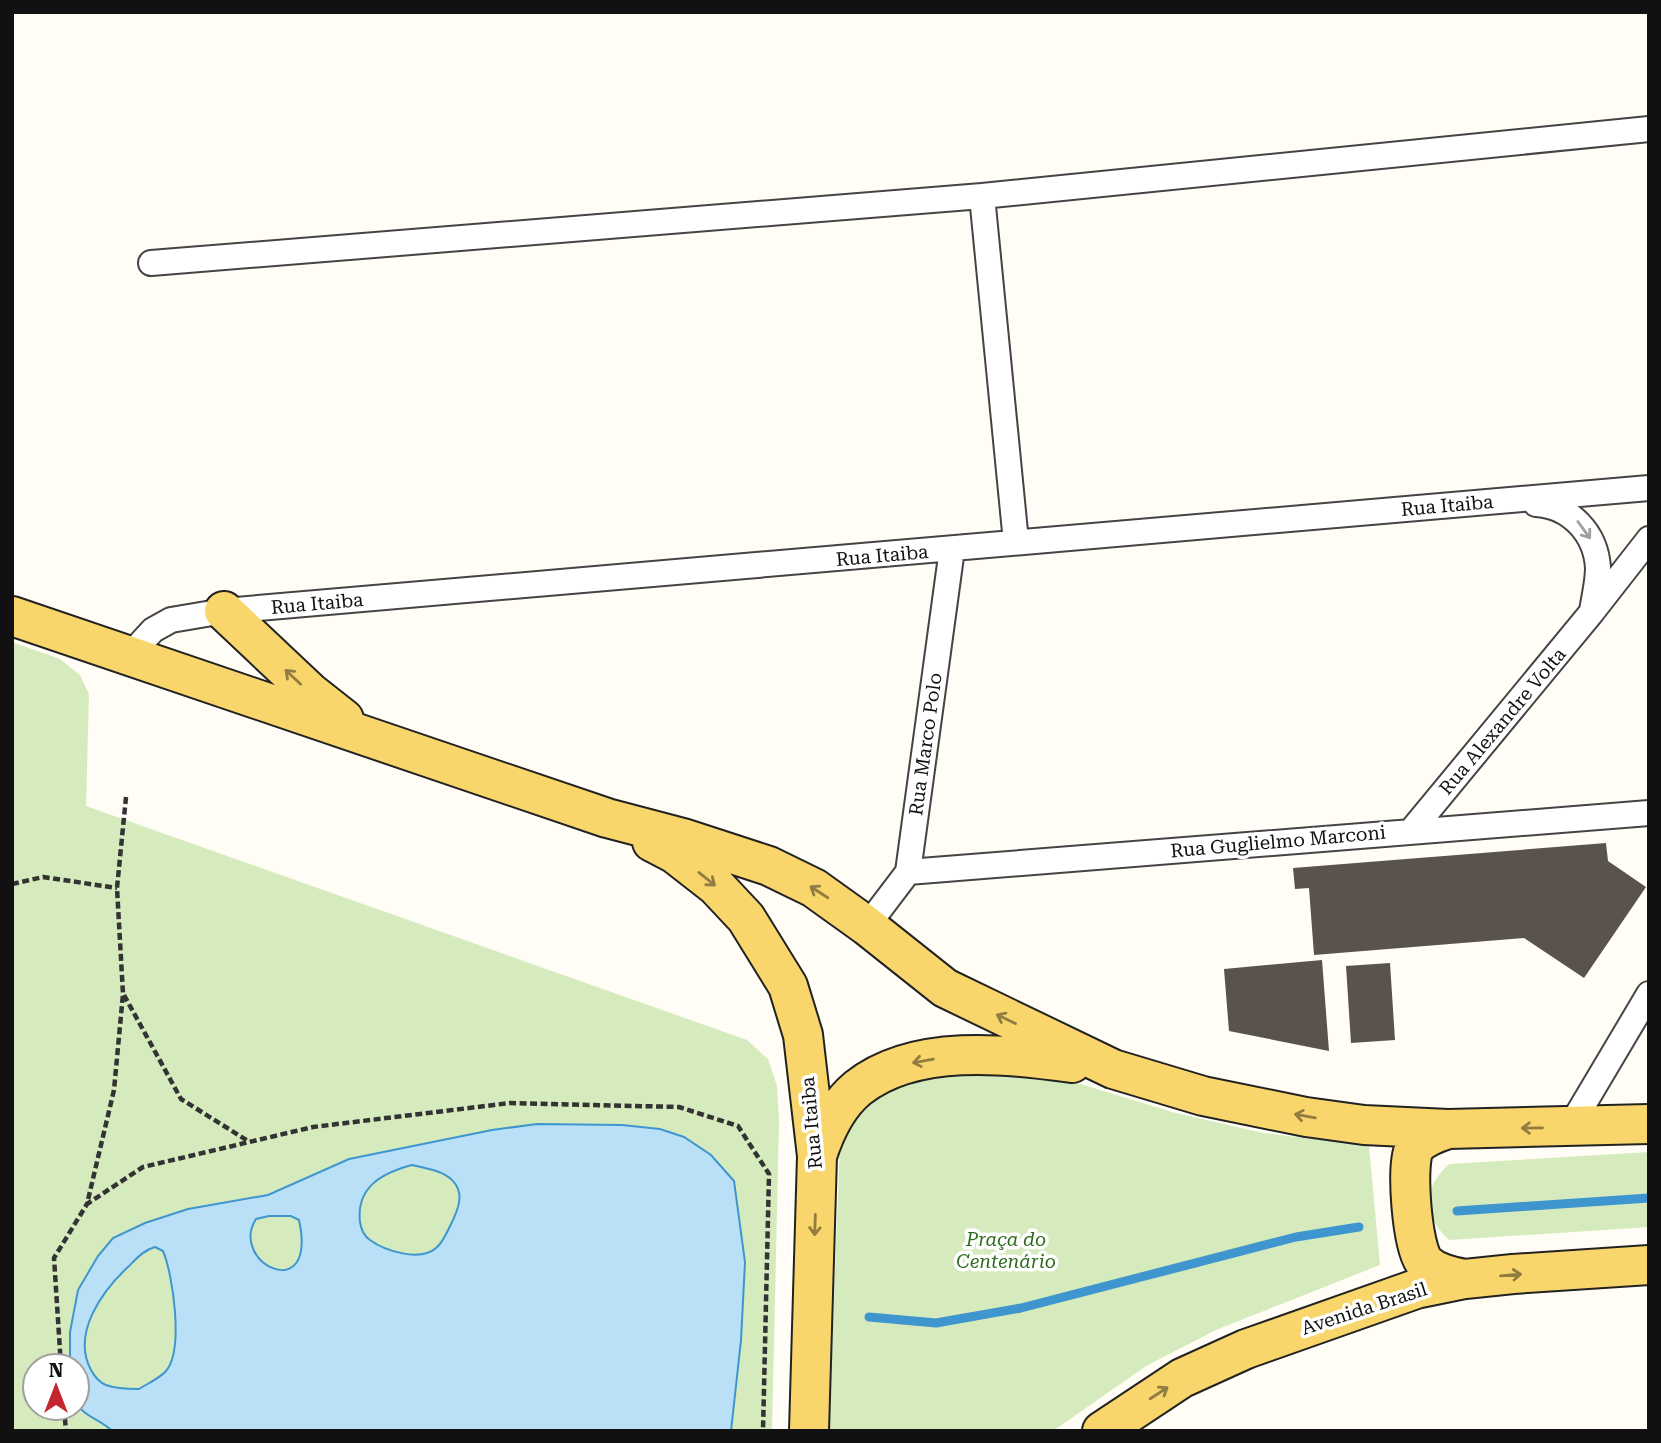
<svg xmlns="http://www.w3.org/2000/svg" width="1661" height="1443" viewBox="0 0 1661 1443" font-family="'Roboto Serif',serif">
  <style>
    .green { fill: #d5ebbd; fill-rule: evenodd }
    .water { fill: #b9e0f7; stroke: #3f96cf; stroke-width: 2; fill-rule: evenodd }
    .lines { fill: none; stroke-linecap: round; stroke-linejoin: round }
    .stream { stroke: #3f96cf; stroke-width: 9 }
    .building { fill: #5a524d }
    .minor-casing { stroke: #444; stroke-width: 28 }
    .primary-casing { stroke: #222; stroke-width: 42 }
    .path { stroke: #333; stroke-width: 4.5; stroke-dasharray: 7 3.5; stroke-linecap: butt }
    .minor { stroke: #fff; stroke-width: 24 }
    .primary { stroke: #f9d66b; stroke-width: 38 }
    .oneway { stroke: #a0a0a0 }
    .oneway2 { stroke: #917d42 }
    .labels { text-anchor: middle; stroke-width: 7; stroke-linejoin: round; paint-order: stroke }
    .street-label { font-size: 19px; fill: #111; stroke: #fff }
    .park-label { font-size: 19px; font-style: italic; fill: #2f6b1f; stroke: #fff }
  </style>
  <rect width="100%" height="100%" fill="#fffdf5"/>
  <path class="green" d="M12,642L60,659L80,675L89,694L86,806L747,1040L768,1059L777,1086L779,1121L772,1431H12ZM35,1366H77V1408H35Z
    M1006,1071L1081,1084L1172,1112L1263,1133L1369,1146L1380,1265L1216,1330L1146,1366L1053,1431H829L840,1142C861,1111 886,1084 924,1075C944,1070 984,1072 1006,1071Z
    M1649,1152V1227L1449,1240C1422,1215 1422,1189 1449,1164Z"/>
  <path class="water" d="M537,1124L622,1125L660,1129L684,1137L711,1155L734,1181L745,1262L741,1340L731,1431H112C103,1422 92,1419 83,1411C72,1402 77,1379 77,1366H70V1332L78,1290L98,1256L113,1238L145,1223L188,1209L268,1195L349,1159L492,1130ZM412,1165C428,1169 451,1171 458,1189C462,1199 457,1211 453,1220C449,1228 443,1243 436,1248C420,1262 385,1251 370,1240C364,1236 361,1229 360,1222C356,1187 382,1173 412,1165ZM269,1216H291L299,1220C318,1307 228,1263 256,1219ZM155,1247L163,1251C173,1275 184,1350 166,1371C160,1378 147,1384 139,1389C128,1389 116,1389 106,1385C100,1383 94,1376 91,1370C71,1333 103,1290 129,1266C137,1258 144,1250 155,1247Z"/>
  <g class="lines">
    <path class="stream" d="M1457,1211L1649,1198
      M869,1317L936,1323L1021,1308L1296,1237L1359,1227"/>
  </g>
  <path class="building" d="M1606,843L1608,861L1646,887L1584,978L1524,938L1314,955L1309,888L1295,889L1293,868Z
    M1322,960L1329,1051L1229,1031L1224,969Z
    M1390,963L1395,1040L1351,1043L1346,966Z"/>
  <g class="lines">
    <g class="minor-casing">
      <path id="minor" d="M982,196L1016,542
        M151,263L982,196L1649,129
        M1536,504C1570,506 1596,533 1598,568C1598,582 1594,598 1592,611
        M129,656L153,630L171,620L224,611L1649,488
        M1412,830L1592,612L1649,539
        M908,872L1649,813
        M867,926L908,872L952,549
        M1570,1127L1649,994"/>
    </g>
    <g class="primary-casing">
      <path id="primary" d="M224,611L311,693L344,719
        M12,616L607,818L683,838L769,866L814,888L867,926L945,988L1113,1069L1203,1096L1306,1117L1364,1125L1448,1129L1649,1124
        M652,842L675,854L716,886L746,918L788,986L803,1035L817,1156L809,1431
        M1448,1129C1436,1133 1423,1137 1415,1147C1405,1161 1412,1250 1425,1263C1436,1273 1450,1276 1465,1279
        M817,1156C825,1131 837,1105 858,1088C915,1043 1006,1054 1072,1063
        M1102,1431L1182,1378L1246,1349L1416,1289L1465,1279L1513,1274L1649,1265"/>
    </g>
    <path class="path" d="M126,797L117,888L123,994L114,1090L87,1204L143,1167L313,1127L510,1103L679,1107L738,1126L769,1174L763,1431
      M12,884L43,877L117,888
      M124,995L181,1099L248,1141
      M61,1366L54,1258L87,1204
      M64,1408L66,1431"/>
    <use href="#minor" class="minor"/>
    <use href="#primary" class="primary"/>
  </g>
  <defs><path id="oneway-shaft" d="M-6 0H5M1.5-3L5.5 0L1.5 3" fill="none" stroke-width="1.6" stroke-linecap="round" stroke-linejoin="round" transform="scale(1.75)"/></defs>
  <use class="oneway" href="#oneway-shaft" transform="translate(1584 530) rotate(54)"/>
  <g class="oneway2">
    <use href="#oneway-shaft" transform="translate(293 677) rotate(-137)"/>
    <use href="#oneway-shaft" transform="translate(707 879) rotate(39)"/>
    <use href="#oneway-shaft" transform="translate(819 892) rotate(-147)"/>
    <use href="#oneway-shaft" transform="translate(1006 1019) rotate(-154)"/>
    <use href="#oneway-shaft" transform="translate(923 1061) rotate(170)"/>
    <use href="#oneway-shaft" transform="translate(1305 1116) rotate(-170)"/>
    <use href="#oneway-shaft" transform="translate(1532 1128) rotate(179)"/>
    <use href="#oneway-shaft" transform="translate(815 1225) rotate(92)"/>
    <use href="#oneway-shaft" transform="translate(1511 1275) rotate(-5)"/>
    <use href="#oneway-shaft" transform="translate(1159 1393) rotate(-33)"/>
  </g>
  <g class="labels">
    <g class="street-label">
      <text transform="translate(1447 505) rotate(-5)" y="7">Rua Itaiba</text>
      <text transform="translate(882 555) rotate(-5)" y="7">Rua Itaiba</text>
      <text transform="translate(317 603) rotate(-5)" y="7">Rua Itaiba</text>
      <text transform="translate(1502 721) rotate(-50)" y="7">Rua Alexandre Volta</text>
      <text transform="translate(925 744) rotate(-82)" y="7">Rua Marco Polo</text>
      <text transform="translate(1278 841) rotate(-5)" y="7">Rua Guglielmo Marconi</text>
      <text transform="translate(811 1123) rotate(-95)" y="7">Rua Itaiba</text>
      <text transform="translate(1364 1308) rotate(-18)" y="7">Avenida Brasil</text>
    </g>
    <g class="park-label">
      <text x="1006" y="1246">Praça do<tspan x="1006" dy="22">Centenário</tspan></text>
    </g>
  </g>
  <rect width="1661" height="1443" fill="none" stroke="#111111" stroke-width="28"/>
  <g transform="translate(56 1387)"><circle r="33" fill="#ffffff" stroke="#a0a0a0" stroke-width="2"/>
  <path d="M0-5L12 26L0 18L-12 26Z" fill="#c4262e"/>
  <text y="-10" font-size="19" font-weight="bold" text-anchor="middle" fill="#111111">N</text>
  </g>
</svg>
